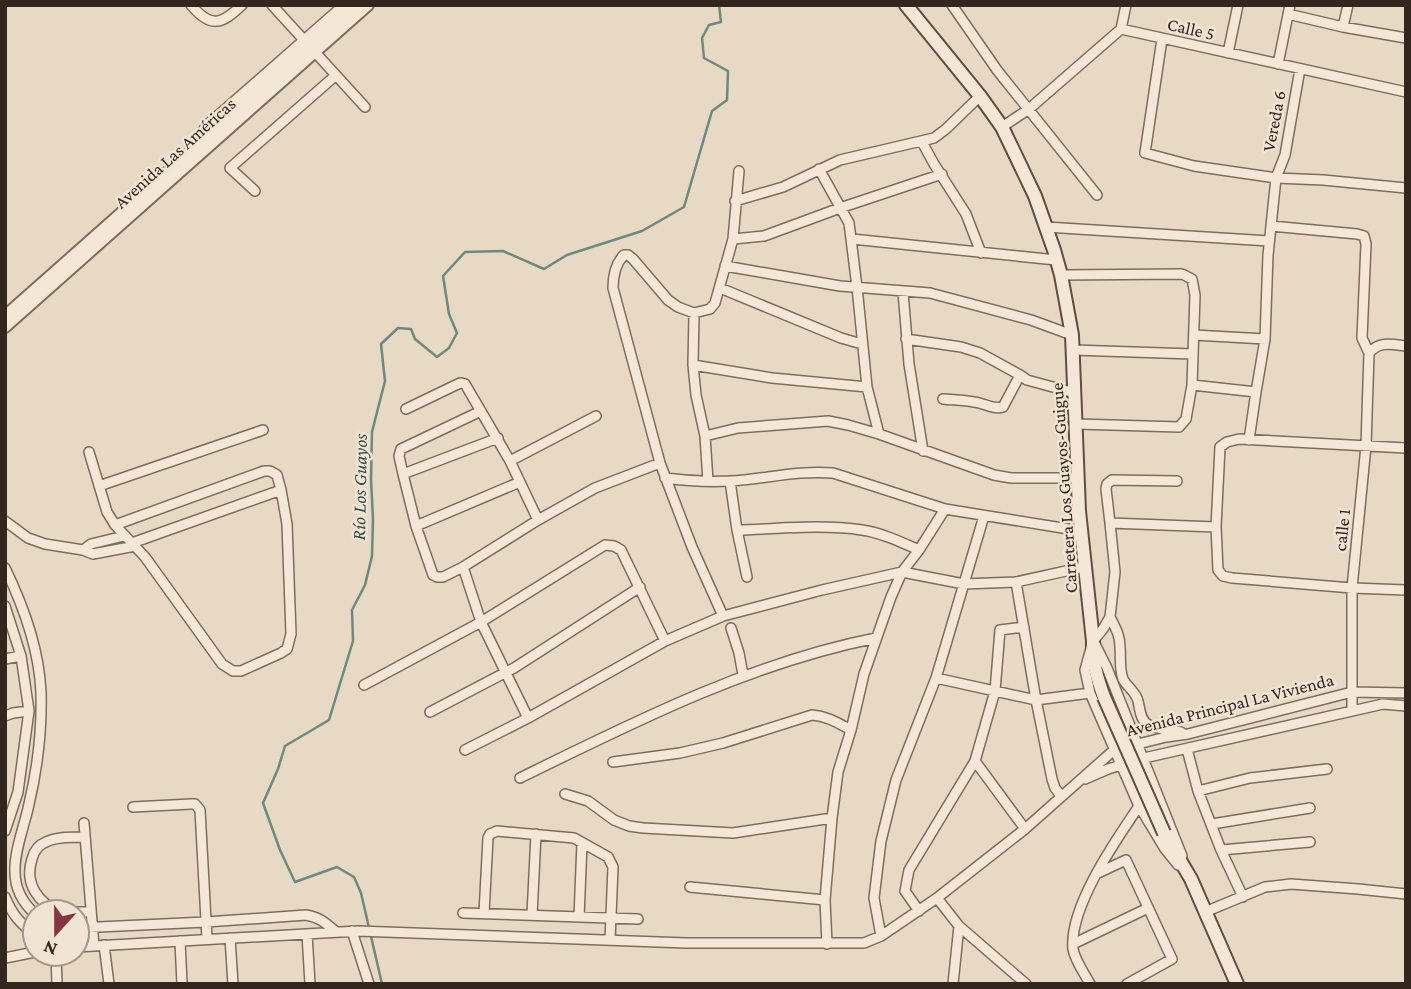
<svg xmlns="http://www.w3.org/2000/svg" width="1411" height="989" viewBox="0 0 1411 989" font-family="'Crimson Pro',serif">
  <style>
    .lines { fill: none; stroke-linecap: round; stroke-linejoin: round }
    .stream { stroke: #6e897f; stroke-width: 2.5 }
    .minor-casing { stroke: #816b5d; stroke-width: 12 }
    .tertiary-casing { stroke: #816b5d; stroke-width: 14 }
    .secondary-casing { stroke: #624d40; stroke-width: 16 }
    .minor { stroke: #f4e7d6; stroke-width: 9 }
    .tertiary { stroke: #f4e7d6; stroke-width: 10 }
    .secondary { stroke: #f4e7d6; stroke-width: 12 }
    .secondary-bridge-casing { stroke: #624d40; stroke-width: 16; stroke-linecap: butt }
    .secondary-bridge { stroke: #f4e7d6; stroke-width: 12 }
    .labels { text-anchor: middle; stroke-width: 5; stroke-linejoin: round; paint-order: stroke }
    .street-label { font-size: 18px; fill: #32261f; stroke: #f1e4d3 }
    .water-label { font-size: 19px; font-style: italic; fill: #30504a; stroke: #f1e4d3 }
  </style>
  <rect width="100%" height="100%" fill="#e8d9c4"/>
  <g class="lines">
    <path class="stream" d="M382,984L361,893L354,877L337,867L295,882L280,850L263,803L278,769L285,746L329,720L353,641L352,610L365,585L372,556L373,519L371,479L372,432L385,381L381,344L398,328L411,329L415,339L437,357L449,348L457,333L449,314L443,276L465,252L503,251L544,269L567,255L642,231L684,207L712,111L727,100L728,71L704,58L702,38L709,25L721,22L719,5"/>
    <g class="minor-casing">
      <path id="minor" d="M191,5C211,29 222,24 242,5
        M272,5L365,107
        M952,5L997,70L1097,195
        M1288,14L1343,27L1406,38
        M1343,27L1348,5
        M1121,29L1406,92
        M1121,29L1126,5
        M1162,39L1145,153L1194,166L1276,178L1323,180L1406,188
        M1228,53L1238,5
        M1278,64L1290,5
        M1002,127L1029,109L1121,29
        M203,141V131L206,126L344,5
        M922,142L934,164L966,214L981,253
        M819,169L849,223L857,287L867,387L879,434
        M255,191L230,168L335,76
        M735,201L783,187L840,160L934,138L946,129L980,96
        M1271,226L1357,234L1364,236L1366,244L1362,338L1369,353L1366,446L1352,588V711
        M1046,227L1269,241
        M733,239L764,236L840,208L942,174
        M852,239L1056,260
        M725,266L840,286L930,293L1031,320L1072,335
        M1061,275L1182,274L1192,279L1195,295L1192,385L1186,419L1179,427L1077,424
        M720,288L841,338L862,344
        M903,292L909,364L923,451
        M694,313L678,307L668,300L633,259L628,255H624C615,264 613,276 613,288L660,463L692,547L723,616
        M1194,335L1265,339
        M906,339L961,347L980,353L1020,375
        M1073,350L1193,354
        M1369,353C1379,341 1391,344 1406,346
        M693,365L772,378L867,387
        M1192,385L1256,392L1265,339L1268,255L1276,178L1285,155L1300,69
        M943,399C953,400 964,400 974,402C984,403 993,410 1003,407L1020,375L1027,380L1075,393
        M406,409L460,383L465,384L510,461L538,520
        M705,436L738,428L828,421L848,425L879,434L994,475L1011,478H1078
        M498,438L403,474L416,526L433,575L437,577H443L463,567L538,520L595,488L660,463
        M1249,440L1256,392
        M1406,448L1239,439L1227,442L1220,447L1216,527L1218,570L1223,576L1232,578L1352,588L1406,590
        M89,452L107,512L115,525L145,557L222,664L233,671H241L281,653L287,649L291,634L287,524L281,490L132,543
        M510,461L596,416
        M403,474L399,456L401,449L481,411
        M665,478C687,481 709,482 730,481C765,479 798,470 833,473L945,509L1081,531
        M708,481L705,436L696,395L693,365L694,313L710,309L715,303L733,239L739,171
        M730,481L737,530L747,577
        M99,486L263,430
        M5,521L28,538L45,544L83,550L93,554L135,546
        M1110,523L1106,489L1107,484L1112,480L1177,481
        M115,525L264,471H270L277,475L281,490
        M416,526L520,482
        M737,530C779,529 821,524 862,530C882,533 901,542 919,550
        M83,550L91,544L124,536
        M463,567L481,622L528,718
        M5,568C24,607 39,649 41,692C42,730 38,766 29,804C25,824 14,851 15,872C15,888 23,903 35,914
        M1016,582L1036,700L1052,779L1055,788L1061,796
        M5,606L21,656L29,711L18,792L5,831
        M1110,617C1115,627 1120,635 1120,647C1121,658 1119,668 1123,679C1127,687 1136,692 1138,701C1140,709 1140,721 1149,725C1156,729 1172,730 1181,732
        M731,628L739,653L743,675
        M1094,642L1107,668L1182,856
        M5,659L21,656
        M936,678L1036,700L1090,693
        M364,685L481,622L605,545L614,546L621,550L665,641
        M430,712L514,668L640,587
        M5,716L13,713L29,711
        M1187,749L1198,791L1221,850L1243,897
        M465,750L528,718L665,641L723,616L822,590L902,572L964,584L1016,582L1084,567
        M975,761L1025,829
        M613,762L680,753L723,743L812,715C827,716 838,723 851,730
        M520,778C634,722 750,663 876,638
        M1085,779L1108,769L1144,758L1383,704L1406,706
        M1198,791L1250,778L1327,769
        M565,794L588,801L614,820L629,826L643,828L733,833L832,818
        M133,807L191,804H195L200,810L207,939
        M84,823L94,946
        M1212,824L1310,808
        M1221,850L1310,842
        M1178,865L1165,849L1139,806L1090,693L1085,670L1093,641L1103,629L1110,617L1115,572L1110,523L1216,527
        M1098,873L1126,860L1172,959L1127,984
        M690,887L825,900
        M5,897C12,914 20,924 35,934
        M937,898L959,926L1026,984
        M919,911L905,891L909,870L975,761L995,691L1000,630L1024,627
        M61,912C38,904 24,883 32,859C34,851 38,845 46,842C57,836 73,838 85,837
        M77,912H91
        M1205,912L1265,887L1291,884L1358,889L1406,894
        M463,913L638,919
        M484,913L488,838L490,834L497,831L574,838L608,857L613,867L610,940
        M532,915L536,834
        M579,917L582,843
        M77,928L206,922L306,915C319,917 326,923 336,932
        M352,931L369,984
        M307,934L310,984
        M881,936L874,898L881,841L896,780L936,678L984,516
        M230,938L233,984
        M180,941L182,984
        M827,944L825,900L832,818L838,772L851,730L864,674L891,597L902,572L919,550L945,509
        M1073,944L1148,908
        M104,945L109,984
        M77,947L358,931L686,943H864L881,936L937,898L1025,829L1114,750L1166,737L1188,734L1352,692L1406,693
        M56,954L57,984
        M5,958L35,952
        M953,984L959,926
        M1090,984C1085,974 1075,961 1073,949C1069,907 1116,840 1139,806"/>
    </g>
    <g class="tertiary-casing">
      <path id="tertiary" d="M5,316L356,5
        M5,327L368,5"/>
    </g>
    <g class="secondary-casing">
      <path id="secondary" d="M906,5L980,96L1002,127L1035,196L1054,250L1061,275L1072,335L1079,511L1093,641C1092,661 1097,678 1104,697
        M1164,833L1191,879L1237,984"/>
    </g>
    <use href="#minor" class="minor"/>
    <use href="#tertiary" class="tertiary"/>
    <use href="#secondary" class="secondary"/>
    <g class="secondary-bridge-casing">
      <path id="secondary-bridge" d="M1104,697L1164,833"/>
    </g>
    <use href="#secondary-bridge" class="secondary-bridge"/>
  </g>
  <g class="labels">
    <g class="street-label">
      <text transform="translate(1191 29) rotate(13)" y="6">Calle 5</text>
      <text transform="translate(1274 121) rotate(-79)" y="6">Vereda 6</text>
      <text transform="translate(175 153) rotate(-42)" y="6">Avenida Las Américas</text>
      <text transform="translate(1064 488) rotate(-94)" y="6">Carretera Los Guayos-Guigue</text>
      <text transform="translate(1342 530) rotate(-84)" y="6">calle 1</text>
      <text transform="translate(1230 705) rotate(-14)" y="6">Avenida Principal La Vivienda</text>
    </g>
    <g class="water-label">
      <text transform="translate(359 487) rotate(-89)" y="7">Río Los Guayos</text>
    </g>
  </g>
  <rect width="1411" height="989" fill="none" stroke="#32261f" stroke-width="14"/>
  <g transform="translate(56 933) rotate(201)"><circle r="33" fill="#f1e4d3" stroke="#a5988b" stroke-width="2"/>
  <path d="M0-5L12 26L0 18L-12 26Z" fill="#883440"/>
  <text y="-10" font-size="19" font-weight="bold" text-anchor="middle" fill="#32261f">N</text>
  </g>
</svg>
